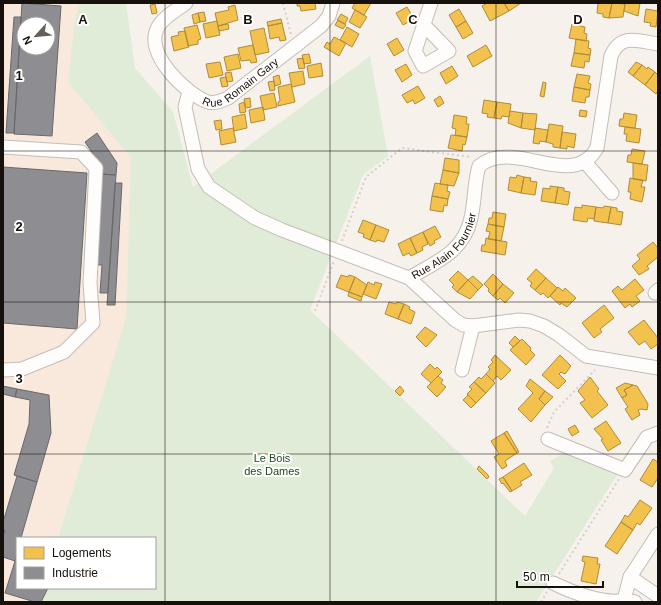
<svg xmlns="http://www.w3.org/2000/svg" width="661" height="605" viewBox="0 0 661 605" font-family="Arial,sans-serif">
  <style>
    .built { fill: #f9e9dc; fill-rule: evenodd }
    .green { fill: #e0ebd8 }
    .homes { fill: #f2c14e; stroke: #b08c3a }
    .industry { fill: #8d8d92; stroke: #6a686a; fill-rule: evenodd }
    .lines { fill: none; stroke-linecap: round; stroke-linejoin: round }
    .minor-casing { stroke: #c3bdb8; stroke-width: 15 }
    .path { stroke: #d2d0ce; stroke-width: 2; stroke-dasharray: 2 3; stroke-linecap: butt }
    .minor { stroke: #fefdfc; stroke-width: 13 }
    .grid { fill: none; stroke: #17110d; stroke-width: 1; stroke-opacity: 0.55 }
    .labels { text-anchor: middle; stroke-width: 4; stroke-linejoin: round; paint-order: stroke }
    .street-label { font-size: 11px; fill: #17110d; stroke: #fff }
    .park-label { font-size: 11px; fill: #1f481a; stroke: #fff }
    .grid-label { font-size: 13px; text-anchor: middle; font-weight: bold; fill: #17110d; stroke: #fff; stroke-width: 4; stroke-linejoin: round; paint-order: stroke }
  </style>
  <rect width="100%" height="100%" fill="#f7f1eb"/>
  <path class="built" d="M3,3H80L75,18L68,82L131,158L126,318L58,538H17V588L38,602H3ZM24,24H48V48H24Z"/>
  <path class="green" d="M80,3H126L135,68L173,112L193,187L370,56L388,156L363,175L310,310L525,516L554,468L550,461L568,451L619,472L536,602H38L42,588H155V538H58L126,318L131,158L68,82L75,18Z"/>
  <path class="homes" d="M297,3H315L316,9L301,11L300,6H297Z
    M355,3H371L364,15L352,8Z
    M487,3H504L509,11L490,21L482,6Z
    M504,3H521L509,11Z
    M598,3H612L609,18L603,17V14L597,13Z
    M612,3L625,4L623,17L609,18Z
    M625,3H640L638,16L624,11Z
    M155,4L157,13L152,14L150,5Z
    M235,5L238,20L218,26L215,13L229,10L228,7Z
    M407,7L414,19L403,25L396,13Z
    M459,9L466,21L456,27L449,15Z
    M646,9L658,11L656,27L650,26L651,23L644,22Z
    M355,10L367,17L360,28L349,22Z
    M204,12L206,21L200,22L198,13Z
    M198,13L200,22L194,24L192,15Z
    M341,14L348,18L345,24L337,20Z
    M281,19L282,23L268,26L267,22Z
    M338,20L346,25L343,29L335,25Z
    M217,21L220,35L206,38L203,24Z
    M466,21L473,33L463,39L456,27Z
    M282,23L286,40L280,41L279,37L270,39L268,26Z
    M228,24L229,29L219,31L218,26Z
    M572,24L585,27L584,33L587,34L586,41L569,38Z
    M197,25L201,39L198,40V44L188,46L184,28Z
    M347,27L359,34L352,47L340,40Z
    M264,28L269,52L255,55L250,31Z
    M185,31L189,47L174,51L171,37L179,35L178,32Z
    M334,37L346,43L339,56L324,47L327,42L330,44Z
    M397,38L404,50L394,56L387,44Z
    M576,39L589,41L588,48L591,49L590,55L574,53Z
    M253,45L257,62L251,63L250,60L241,61L238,48Z
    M486,45L492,56L473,67L467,56Z
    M574,53L590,55L589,62L585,61L584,68L571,66Z
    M238,54L241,68L227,71L224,57Z
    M309,54L311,63L304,64L302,55Z
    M303,58L305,68L299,69L297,59Z
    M220,62L223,75L209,78L206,64Z
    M636,62L642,65L633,76L628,72Z
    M321,63L323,76L309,78L307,66Z
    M406,64L412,75L402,82L395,70Z
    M642,65L647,69L648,67L655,72L645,85L633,76Z
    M452,66L458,76L446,84L440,73Z
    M303,71L305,84L292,87L289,73Z
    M231,72L233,81L227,82L225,73Z
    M655,72L658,75V91L656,94L645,85Z
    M577,74L590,76L588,83L591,84L590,90L574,87Z
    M279,75L281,84L275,86L273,77Z
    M226,77L228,86L222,87L220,78Z
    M274,81L275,90L270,91L268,82Z
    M543,82L546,83L544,97L540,96Z
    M291,84L295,102L278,106V102L280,101L278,87Z
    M418,86L425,98L415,104L413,100L407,103L402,95Z
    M574,87L590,90L589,97H586L585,103L572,101Z
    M274,93L277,107L263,110L260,96Z
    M440,96L444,103L438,107L434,100Z
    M250,98L251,107L246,108L244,99Z
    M484,100L497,102L494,118L487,117L488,114L482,113Z
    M244,102L246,112L240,113L239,104Z
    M497,102L511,104L509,117L502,116L501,119L494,118Z
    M263,107L265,120L251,123L249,110Z
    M580,110L587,111L586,117L579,116Z
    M510,111L523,113L521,128L508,123Z
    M523,113L537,114L535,130L521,128Z
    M624,113L637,115L635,128L619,126L620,119H623Z
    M245,114L247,128L234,131L232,117Z
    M454,115L467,117L466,124H469L467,137L455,135L456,129L452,128Z
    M221,120L222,129L216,130L214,121Z
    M549,124L563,126L560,148L553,147V144L546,142Z
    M625,127L641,129L639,143L626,141L627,134H624Z
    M233,128L236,142L221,145L219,131Z
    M535,128L548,130L546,142L540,141L539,144L533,143Z
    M562,132L576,134L574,148L567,146V149L560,148Z
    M451,135L467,137L465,145L463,144L462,151L448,148Z
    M632,149L645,151L642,164L627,162L628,155H631Z
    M445,158L459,160V173L443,170Z
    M633,163L648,165L646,181L633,179Z
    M443,170L459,173L454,186L440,184Z
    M517,175L524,177L521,193L508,190L510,177L516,178Z
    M524,177L531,178L530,181L537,182L535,195L521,193Z
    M630,178L643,180L641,187H645L642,202L630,199L631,192H628Z
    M435,183L448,185L447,191L450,192L448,199L432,196Z
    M550,186L558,187L555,203L541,201L543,188L550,189Z
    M558,187L564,188V191L570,192L568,205L555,203Z
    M432,196L448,199L447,206L444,205L443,212L430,210Z
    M582,205L596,207L594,219L588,218L587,222L573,220L575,207L582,208Z
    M604,206L611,207L608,223L594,221L596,207L603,208Z
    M611,207L617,208V211L623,212L621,225L608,223Z
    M493,212L506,214L504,227L488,224L489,218H492Z
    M363,220L376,225L370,240L363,237L364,234L358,232Z
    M488,224L504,227L501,241L488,239L490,232L486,231Z
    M376,225L389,230L384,242L377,240L376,242L370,240Z
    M435,226L441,237L434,241L435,243L430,246L423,232Z
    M423,232L428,244L422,247L423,250L417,253L410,238Z
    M410,238L417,253L411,256L409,253L403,256L398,244Z
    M486,238L507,242L505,255L481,251L482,245H485Z
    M653,242L658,248V257L647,266L649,269L639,275L632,266L640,259L637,255Z
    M536,269L546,278L535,290L530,286L532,283L527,279Z
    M458,271L468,280L457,292L452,287L454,285L449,280Z
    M493,274L503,284L493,296L488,291L489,289L484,284Z
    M341,275L348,277L349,275L355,277L349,292L336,287Z
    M473,276L483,285L478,290L468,280Z
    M355,277L367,285L362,297L349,292Z
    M546,278L557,288L548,298L543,293L541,295L535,290Z
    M635,279L644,290L636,296L640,301L632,307L630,304L625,308L612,291L618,286L622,290Z
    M468,280L478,290L470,299L457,292Z
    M368,282L374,285L375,282L382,284L376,299L363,294Z
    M503,284L514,293L505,303L500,298L498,300L493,296Z
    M558,287L563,291L565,288L576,298L567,307L561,303L560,305L550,296Z
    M349,292L362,297L361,301L348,296Z
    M389,302L396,304L397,302L404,304L398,319L385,314Z
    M404,304L410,307L409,309L415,312L411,324L398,319Z
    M604,305L614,318L600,329L602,332L594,338L582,323Z
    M644,320L658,338V344L651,349L645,341L639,345L628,332Z
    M425,327L437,335L426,347L416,337Z
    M515,336L520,341L513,347L509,343Z
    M522,339L531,348L530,350L535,355L526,365L510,350Z
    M495,355L511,370L501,380L497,376L493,381L486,374L490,369L488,367L493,362L491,360Z
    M560,355L571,366L565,374L561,372L559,374L566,381L558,389L542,375Z
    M430,364L435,369L437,367L442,372L431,383L421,374Z
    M486,374L495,383L486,393L474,382L479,377L481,379Z
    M438,376L443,380L441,383L446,387L437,397L427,387Z
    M590,377L599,389L597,391L608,405L592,418L580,403L585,400L578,391Z
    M530,379L545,391L539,399L545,405L531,422L518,409L533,393L526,386Z
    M474,382L486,393L476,403L467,394L472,389L469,387Z
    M625,383L633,385L624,390L627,395L622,398L616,388Z
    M633,385L637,386L648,404L647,410L641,409L638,410L640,415L632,420L625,409L628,407L622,398L627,395L624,390Z
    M400,386L404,391L400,396L395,391Z
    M545,391L553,397L545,405L539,399Z
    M468,395L476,403L471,408L463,400Z
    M606,421L621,443L608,451L601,440L603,439L594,429Z
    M575,425L579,432L572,436L568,429Z
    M507,431L519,452L517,453L504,433Z
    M504,433L517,453L505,461L507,466L502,469L494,457L499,454L491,441Z
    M653,459L658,462V478L652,487L640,480Z
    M524,463L532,475L520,482L522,485L512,491L503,477Z
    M479,466L488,475L489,477L487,479L477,469Z
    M503,477L512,491L510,492L503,483L502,484L499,479Z
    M640,500L652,508L640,525L637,523L633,530L621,522L625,515L628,517Z
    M621,522L633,530L617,554L605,546Z
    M583,556L598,558L597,564H600L596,584L581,581L585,562L582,561Z"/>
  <path class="industry" d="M22,3L61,6L52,136L14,134ZM24,24H48V48H24Z
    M14,17H21L14,133H6Z
    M97,133L117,163L116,175L101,174L102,167L85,142Z
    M3,167L87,173L77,329L3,323Z
    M101,174L116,175L108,293H100L102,265H96Z
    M115,183H122L115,305H107Z
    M3,386L17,389L15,397L3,394Z
    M17,389L49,395L51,433L37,482L14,475L29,424L30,400L15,397Z
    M17,476L37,482L21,538H17V552L15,561L3,557V536L5,530H3V522Z
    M15,561H17V588H48L41,602H35L5,593Z"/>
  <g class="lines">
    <g class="minor-casing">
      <g id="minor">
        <path id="s1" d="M186,3C177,10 163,17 158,27C143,53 186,94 208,102C215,104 221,101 228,98L321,26L329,16L333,3"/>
        <path d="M424,25L449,51L423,66L415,51L431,3"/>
        <path id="s2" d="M189,92L185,107L198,169L209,187L255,218L282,230L409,278C436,262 464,252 471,218C475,201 474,183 479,166C515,137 572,192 597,148L611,56C621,33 637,41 658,44"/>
        <path d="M3,147L81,152L96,168L90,283L93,323L64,352L22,369L3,370"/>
        <path d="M585,162L612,193"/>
        <path d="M409,278L455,320L463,325L473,326L519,320L530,321L544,326L559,335L586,356L658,368"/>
        <path d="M655,293L658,290"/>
        <path d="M462,370L473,326"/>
        <path d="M548,439L625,470L647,437L658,433"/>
        <path d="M630,577L658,596"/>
        <path d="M553,583C571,592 605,605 624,600"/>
        <path d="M635,602L624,600L630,577L658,534"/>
      </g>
    </g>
    <path class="path" d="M283,3L291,35
      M342,241L366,177L402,148L471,157
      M315,311L334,261
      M547,428L554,412L595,370
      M559,574L619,479
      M541,602L547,592"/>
    <use href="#minor" class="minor"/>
  </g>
  <path class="grid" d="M165,3V602M330,3V602M496,3V602M3,151H658M3,302H658M3,454H658"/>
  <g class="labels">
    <g class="street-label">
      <text dy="4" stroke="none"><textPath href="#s1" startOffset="174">Rue Romain Gary</textPath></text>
      <text dy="4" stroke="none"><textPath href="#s2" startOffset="370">Rue Alain Fournier</textPath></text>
    </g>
    <g class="park-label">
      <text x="272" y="462">Le Bois<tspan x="272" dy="13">des Dames</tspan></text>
    </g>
  </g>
  <g class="grid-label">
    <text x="83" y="24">A</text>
    <text x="248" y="24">B</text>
    <text x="413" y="24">C</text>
    <text x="578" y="24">D</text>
    <text x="19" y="80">1</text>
    <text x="19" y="231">2</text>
    <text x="19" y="383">3</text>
  </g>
  <rect width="661" height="605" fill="none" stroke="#17110d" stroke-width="8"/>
  <rect x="16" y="537" width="140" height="52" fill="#ffffff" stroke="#a2a09e"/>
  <rect x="24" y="547" width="20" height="12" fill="#f2c14e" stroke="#a2a09e"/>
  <text x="52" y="557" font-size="12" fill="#17110d">Logements</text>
  <rect x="24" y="567" width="20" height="12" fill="#8d8d92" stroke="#a2a09e"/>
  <text x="52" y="577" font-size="12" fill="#17110d">Industrie</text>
  <g transform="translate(36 36) rotate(243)"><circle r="19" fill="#ffffff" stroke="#a2a09e"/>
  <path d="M0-3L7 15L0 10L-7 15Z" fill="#655f5b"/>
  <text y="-6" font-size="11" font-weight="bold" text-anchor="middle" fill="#17110d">N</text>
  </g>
  <path d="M517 581v6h86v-6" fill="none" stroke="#17110d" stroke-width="2"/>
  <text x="523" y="581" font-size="12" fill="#17110d" stroke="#ffffff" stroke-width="3" paint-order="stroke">50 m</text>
</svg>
